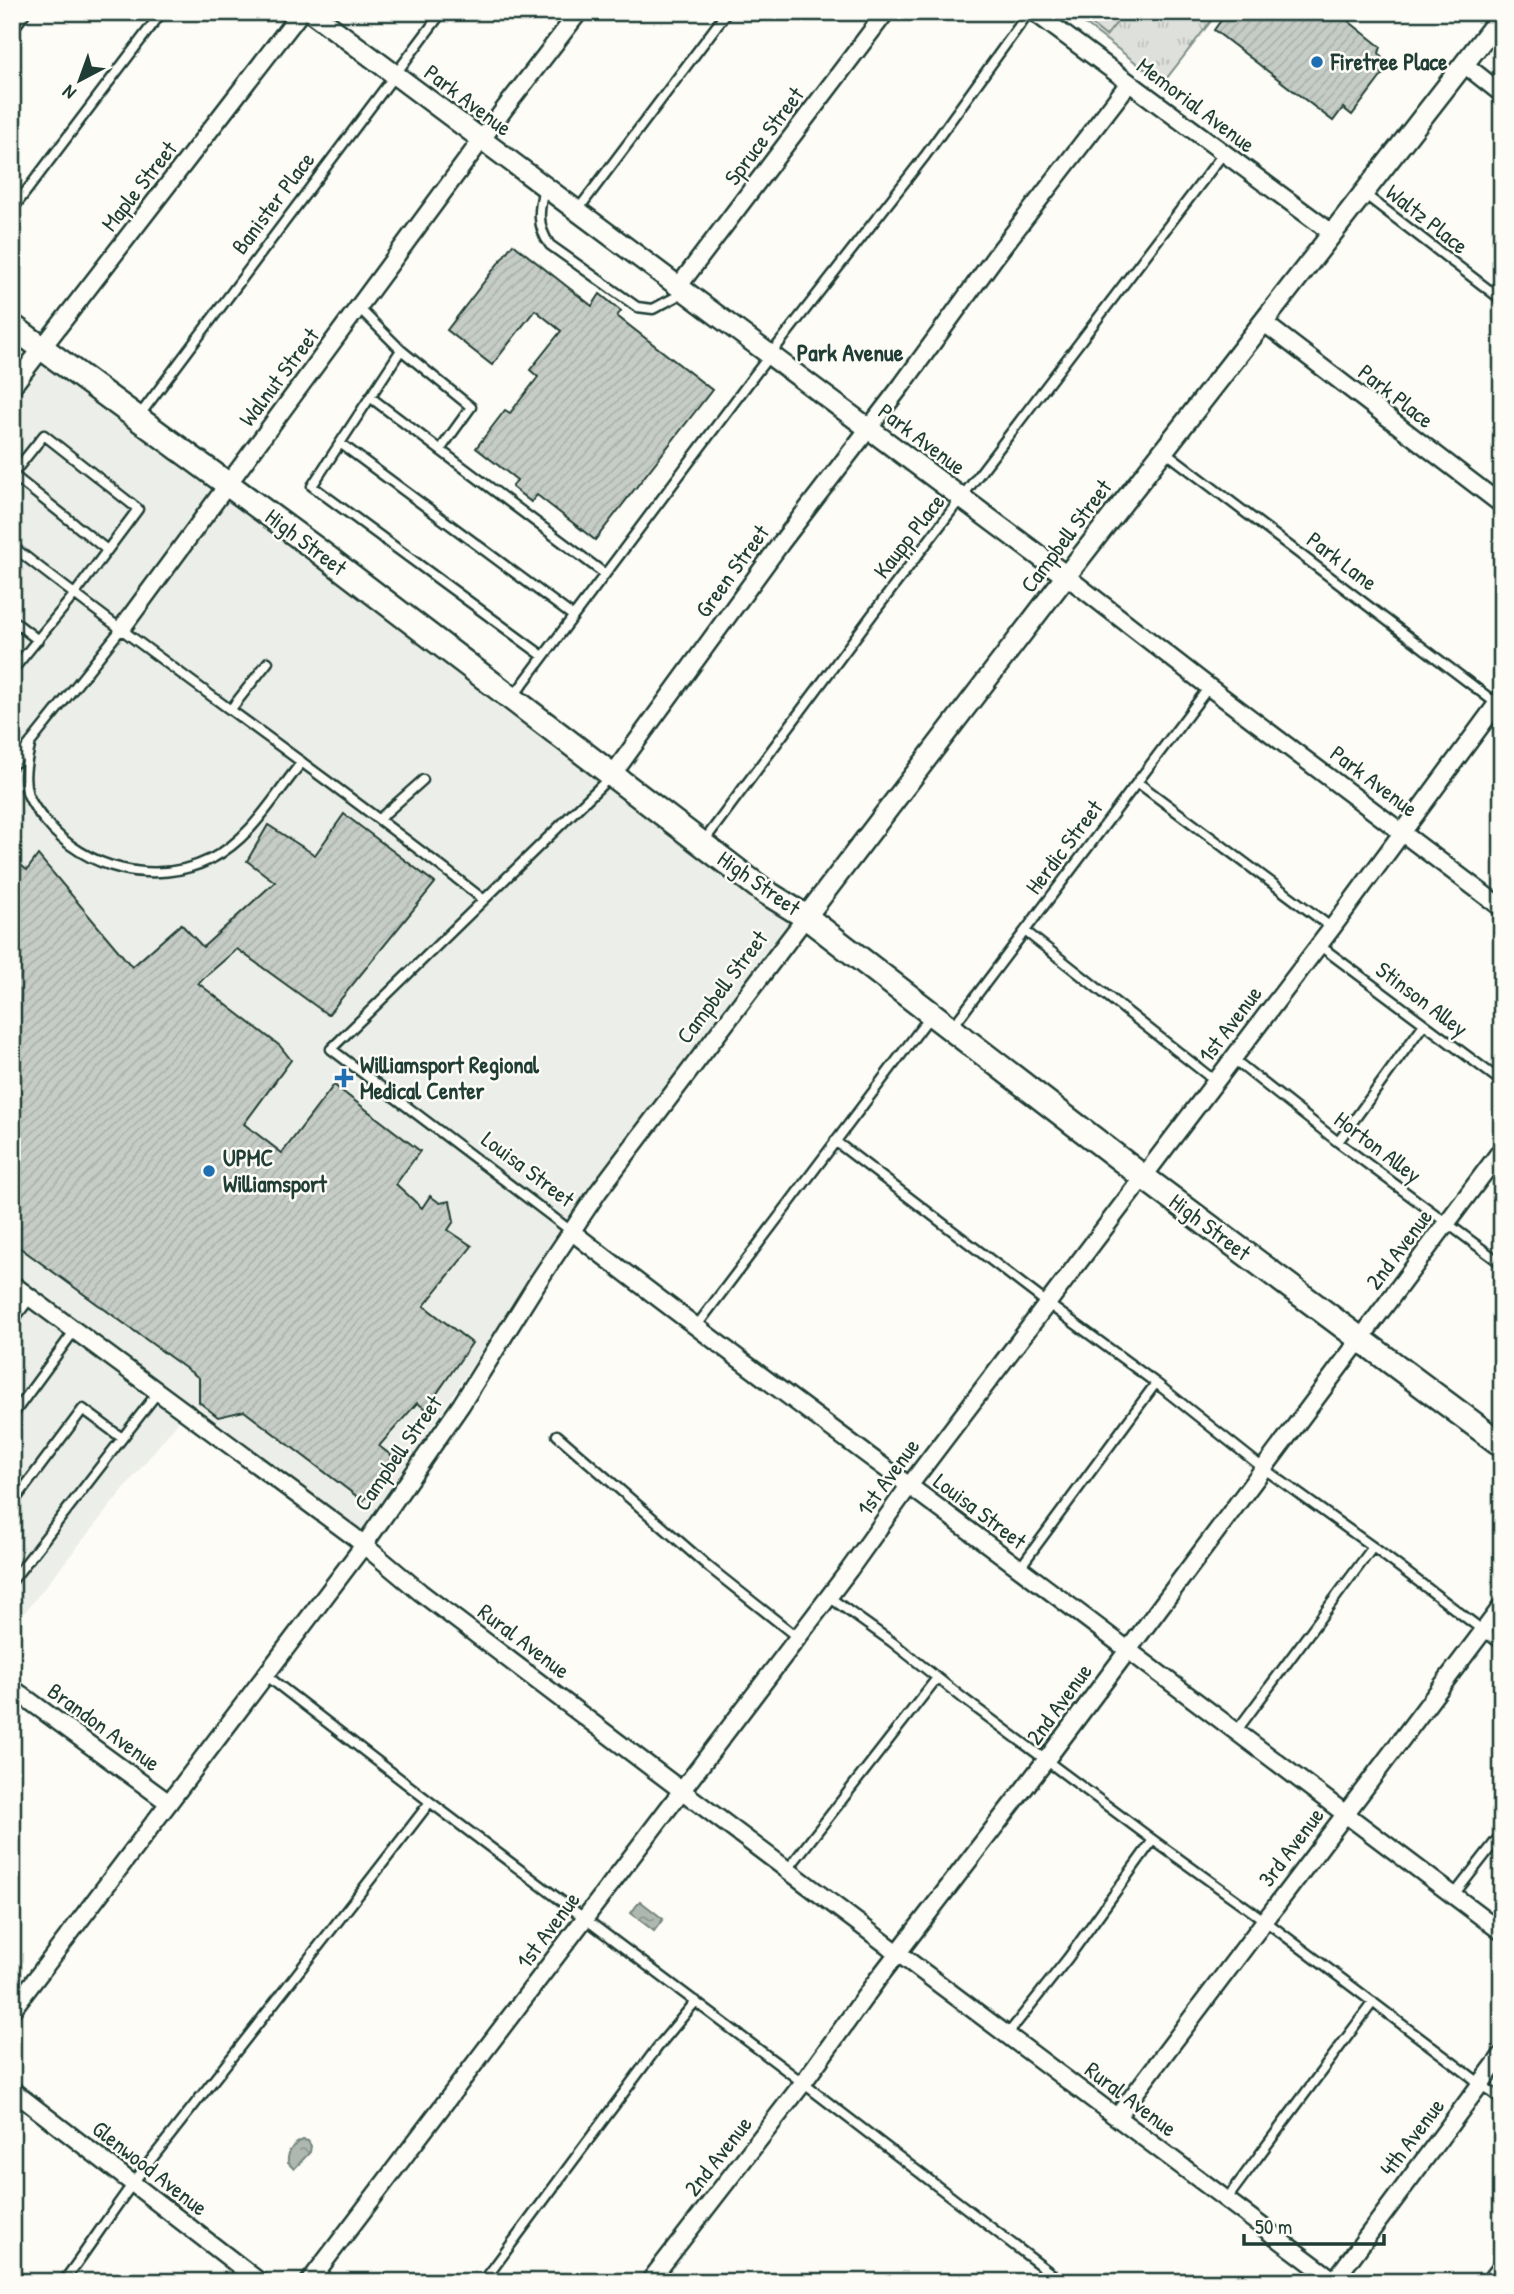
<svg xmlns="http://www.w3.org/2000/svg" width="1514" height="2294" viewBox="0 0 1514 2294" font-family="'Patrick Hand',sans-serif">
  <style>
    .built { fill: #eceee9 }
    .park { fill: url(#park-tufts); stroke: #7e8e88; stroke-width: 2 }
    .pitch { fill: #dde0db; stroke: #7e8e88; stroke-width: 2 }
    .water { fill: url(#water-ripples); stroke: #75877f; stroke-width: 2 }
    .building { fill: url(#building-hatch); stroke: #1f3d34; stroke-width: 2 }
    .lines { fill: none; stroke-linecap: round; stroke-linejoin: round }
    .service-casing { stroke: #1f3d34; stroke-width: 13 }
    .minor-casing { stroke: #1f3d34; stroke-width: 21 }
    .tertiary-casing { stroke: #1f3d34; stroke-width: 24 }
    .secondary-casing { stroke: #1f3d34; stroke-width: 28 }
    .service { stroke: #fdfcf7; stroke-width: 8 }
    .minor { stroke: #fdfcf7; stroke-width: 16 }
    .tertiary { stroke: #fdfcf7; stroke-width: 19 }
    .secondary { stroke: #fdfcf7; stroke-width: 23 }
    .poi-dot { fill: #1f6fb2; stroke: #fdfcf7; stroke-width: 2.5 }
    .labels { text-anchor: middle; stroke-width: 5; stroke-linejoin: round; paint-order: stroke }
    .poi-label { font-size: 23px; font-weight: bold; fill: #1f3d34; stroke: #fdfcf7; text-anchor: start }
    .street-label { font-size: 23px; fill: #1f3d34; stroke: #fdfcf7 }
    .neighbourhood-label { font-size: 24px; font-weight: bold; fill: #1f3d34; stroke: #fdfcf7 }
  </style>
  <defs>
    <pattern id="park-tufts" width="24" height="20" patternUnits="userSpaceOnUse" patternTransform="scale(1.75)"><rect width="24" height="20" fill="#dde0db"/><path d="M3 7l-1-3M5 7V3M7 7l1-3M15 17l-1-3M17 17v-4M19 17l1-3" fill="none" stroke="#bdc1bd"/></pattern>
    <pattern id="water-ripples" width="26" height="14" patternUnits="userSpaceOnUse" patternTransform="scale(1.75)"><rect width="26" height="14" fill="#aeb8b1"/><path d="M2 4q2-2 4 0t4 0M15 11q2-2 4 0t4 0" fill="none" stroke="#8d9791"/></pattern>
    <pattern id="building-hatch" width="6" height="6" patternUnits="userSpaceOnUse" patternTransform="scale(1.75)"><rect width="6" height="6" fill="#c6cdc7"/><path d="M-1 1l2-2M0 6l6-6M5 7l2-2" fill="none" stroke="#aab1ac"/></pattern>
  </defs>
  <rect width="100%" height="100%" fill="#fdfcf7"/>
  <filter id="ink" filterUnits="userSpaceOnUse"><feTurbulence type="fractalNoise" baseFrequency=".0143" numOctaves="2"/><feDisplacementMap in="SourceGraphic" scale="14" xChannelSelector="R" yChannelSelector="G"/><feConvolveMatrix kernelMatrix="1 2 1 2 8 2 1 2 1" color-interpolation-filters="sRGB"/></filter>
  <g filter="url(#ink)">
    <path class="built" d="M12,337L791,924L560,1233L362,1532L193,1403L12,1628Z"/>
    <path class="park" d="M1069,12H1218L1163,83Z"/>
    <path class="pitch" d="M1076,12H1125L1106,36Z"/>
    <path class="water" d="M640,1901L663,1919L654,1931L631,1913Z
      M303,2140L308,2141L311,2146L310,2152L294,2169L288,2163C287,2152 293,2144 303,2140Z"/>
    <path class="building" d="M1227,12H1337L1381,47L1379,53L1382,57L1375,67L1383,74L1352,115L1343,108L1333,121L1214,30Z
      M513,244L592,306L600,294L621,311L617,316L712,390L595,540L537,495L531,502L512,487L517,480L476,448L505,410L510,413L538,377L530,370L561,331L535,310L492,365L447,330Z
      M344,814L435,883L328,1015L237,949L198,983L280,1046L291,1060L244,1124L282,1153L334,1085L420,1151L396,1184L422,1208L430,1196L440,1203L450,1201L454,1221L448,1230L472,1246L424,1306L472,1343L426,1409L417,1403L379,1446L396,1459L363,1501L244,1411L218,1417L199,1402V1378L12,1242V858L27,870L38,855L132,967L181,924L203,947L275,882L247,861L268,825L315,855Z"/>
    <g class="lines">
      <g class="service-casing">
        <path id="service" d="M544,187C539,209 536,226 550,245L637,307L653,309L683,293
          M1363,193L1502,300
          M12,210L162,12
          M577,211L727,12
          M359,308L401,350L471,407L440,450L605,574
          M401,350L312,486L543,656
          M370,397L440,450
          M139,416L442,12
          M340,443L573,616
          M1163,450L1497,704
          M12,475L44,435L138,509L74,595L12,671
          M13,475L107,550
          M12,546C167,668 330,778 484,900
          M12,620L38,640
          M513,697L756,373L925,156L1029,12
          M231,709L268,662
          M31,742C27,759 22,778 28,795C32,804 39,814 46,822C84,869 155,887 211,859C252,838 274,796 302,762
          M12,766L122,628
          M1137,782L1332,928
          M379,819L423,780
          M704,841L872,615L1223,154
          M1025,931L1215,1081
          M1319,945L1502,1082
          M951,1029L1209,687
          M1232,1058L1338,1142L1502,1264
          M835,1141L1047,1303L1156,1383L1263,1468L1373,1547L1502,1645
          M1338,1142L1424,1024
          M571,1231L331,1049L611,776
          M12,1322L31,1297
          M695,1328L931,1015
          M12,1416L75,1330
          M557,1435L710,1568L797,1637
          M12,1504L83,1409L122,1438
          M1019,1569L1156,1383
          M12,1581L158,1392
          M829,1597L892,1642L964,1699L1153,1840L1264,1920L1502,2100
          M267,1676L430,1802L786,2070L1062,2282
          M1235,1733L1373,1547
          M788,1869L937,1678
          M1453,1896L1502,1833
          M1007,2035L1068,1958L1153,1840
          M1226,2200L1373,2002
          M63,2282C91,2245 115,2206 143,2170C239,2048 336,1925 430,1802
          M483,2282L657,2048L696,2001
          M1485,2282L1502,2260"/>
      </g>
      <g class="minor-casing">
        <path id="minor" d="M1034,12L1332,233
          M12,24L21,12
          M1464,64L1502,94
          M678,287L886,12
          M1263,322L1502,505
          M12,387L301,12
          M1066,576L1209,687L1502,908
          M122,628L505,108L579,12
          M613,774L781,543L902,385L995,257L1129,83
          M571,1231C755,1374 943,1509 1128,1650C1253,1744 1377,1838 1502,1932
          M12,1284L353,1536L420,1592L681,1790L1336,2282
          M12,1688L169,1803
          M12,2010L364,1545L461,1405L539,1280L598,1192L806,917
          M12,2090L260,2282
          M1117,2117L1502,1606
          M1334,2281L1502,2055
          M309,2282L849,1570L909,1486L1332,928L1502,697
          M649,2282L803,2083L877,1980L1046,1760L1502,1149"/>
      </g>
      <g class="tertiary-casing">
        <path id="tertiary" d="M311,12L1066,576
          M806,917L1066,576L1502,15"/>
      </g>
      <g class="secondary-casing">
        <path id="secondary" d="M12,326L320,552L764,891L806,917L1142,1176L1502,1445"/>
      </g>
      <use href="#service" class="service"/>
      <use href="#minor" class="minor"/>
      <use href="#tertiary" class="tertiary"/>
      <use href="#secondary" class="secondary"/>
    </g>
  </g>
  <g class="poi-dot">
    <circle cx="1317" cy="62" r="7"/>
    <path d="M340.5 1067.5h7v7h7v7h-7v7h-7v-7h-7v-7h7z"/>
    <circle cx="209" cy="1171" r="7"/>
  </g>
  <g class="labels">
    <g class="poi-label">
      <text x="1331" y="70">Firetree Place</text>
      <text x="360" y="1073">Williamsport Regional<tspan x="360" dy="26">Medical Center</tspan></text>
      <text x="223" y="1166">UPMC<tspan x="223" dy="26">Williamsport</tspan></text>
    </g>
    <g class="street-label">
      <text transform="translate(468 100) rotate(37)" y="8">Park Avenue</text>
      <text transform="translate(1196 105) rotate(37)" y="8">Memorial Avenue</text>
      <text transform="translate(764 136) rotate(-53)" y="8">Spruce Street</text>
      <text transform="translate(139 186) rotate(-52)" y="8">Maple Street</text>
      <text transform="translate(273 203) rotate(-53)" y="8">Banister Place</text>
      <text transform="translate(1427 219) rotate(38)" y="8">Waltz Place</text>
      <text transform="translate(279 377) rotate(-53)" y="8">Walnut Street</text>
      <text transform="translate(1396 396) rotate(38)" y="8">Park Place</text>
      <text transform="translate(922 439) rotate(37)" y="8">Park Avenue</text>
      <text transform="translate(909 536) rotate(-52)" y="8">Kaupp Place</text>
      <text transform="translate(1066 536) rotate(-53)" y="8">Campbell Street</text>
      <text transform="translate(306 542) rotate(37)" y="8">High Street</text>
      <text transform="translate(1342 561) rotate(37)" y="8">Park Lane</text>
      <text transform="translate(732 571) rotate(-54)" y="8">Green Street</text>
      <text transform="translate(1374 781) rotate(37)" y="8">Park Avenue</text>
      <text transform="translate(1064 847) rotate(-53)" y="8">Herdic Street</text>
      <text transform="translate(759 883) rotate(35)" y="8">High Street</text>
      <text transform="translate(722 987) rotate(-53)" y="8">Campbell Street</text>
      <text transform="translate(1422 999) rotate(37)" y="8">Stinson Alley</text>
      <text transform="translate(1230 1024) rotate(-53)" y="8">1st Avenue</text>
      <text transform="translate(1378 1147) rotate(37)" y="8">Horton Alley</text>
      <text transform="translate(528 1169) rotate(37)" y="8">Louisa Street</text>
      <text transform="translate(1210 1227) rotate(37)" y="8">High Street</text>
      <text transform="translate(1399 1249) rotate(-53)" y="8">2nd Avenue</text>
      <text transform="translate(398 1453) rotate(-55)" y="8">Campbell Street</text>
      <text transform="translate(888 1477) rotate(-54)" y="8">1st Avenue</text>
      <text transform="translate(980 1511) rotate(37)" y="8">Louisa Street</text>
      <text transform="translate(524 1641) rotate(37)" y="8">Rural Avenue</text>
      <text transform="translate(1059 1704) rotate(-54)" y="8">2nd Avenue</text>
      <text transform="translate(104 1727) rotate(36)" y="8">Brandon Avenue</text>
      <text transform="translate(1291 1847) rotate(-53)" y="8">3rd Avenue</text>
      <text transform="translate(548 1930) rotate(-53)" y="8">1st Avenue</text>
      <text transform="translate(1131 2099) rotate(37)" y="8">Rural Avenue</text>
      <text transform="translate(1412 2137) rotate(-53)" y="8">4th Avenue</text>
      <text transform="translate(718 2156) rotate(-52)" y="8">2nd Avenue</text>
      <text transform="translate(150 2168) rotate(38)" y="8">Glenwood Avenue</text>
    </g>
    <g class="neighbourhood-label">
      <text x="850" y="361">Park Avenue</text>
    </g>
  </g>
  <rect width="1514" height="2294" fill="none" stroke="#fdfcf7" stroke-width="42"/>
  <rect x="21" y="21" width="1472" height="2252" fill="none" stroke="#1f3d34" stroke-width="2.5" filter="url(#ink)"/>
  <g transform="translate(80 80) rotate(221)" stroke="#fdfcf7" stroke-width="5" paint-order="stroke">
  <path d="M0-5L12 26L0 18L-12 26Z" fill="#1f3d34"/>
  <text y="-10" font-size="19" font-weight="bold" text-anchor="middle" fill="#1f3d34">N</text>
  </g>
  <path d="M1244 2234v10h140v-10" fill="none" stroke="#1f3d34" stroke-width="3.5"/>
  <text x="1255" y="2234" font-size="21" fill="#1f3d34" stroke="#fdfcf7" stroke-width="5" paint-order="stroke">50 m</text>
</svg>
